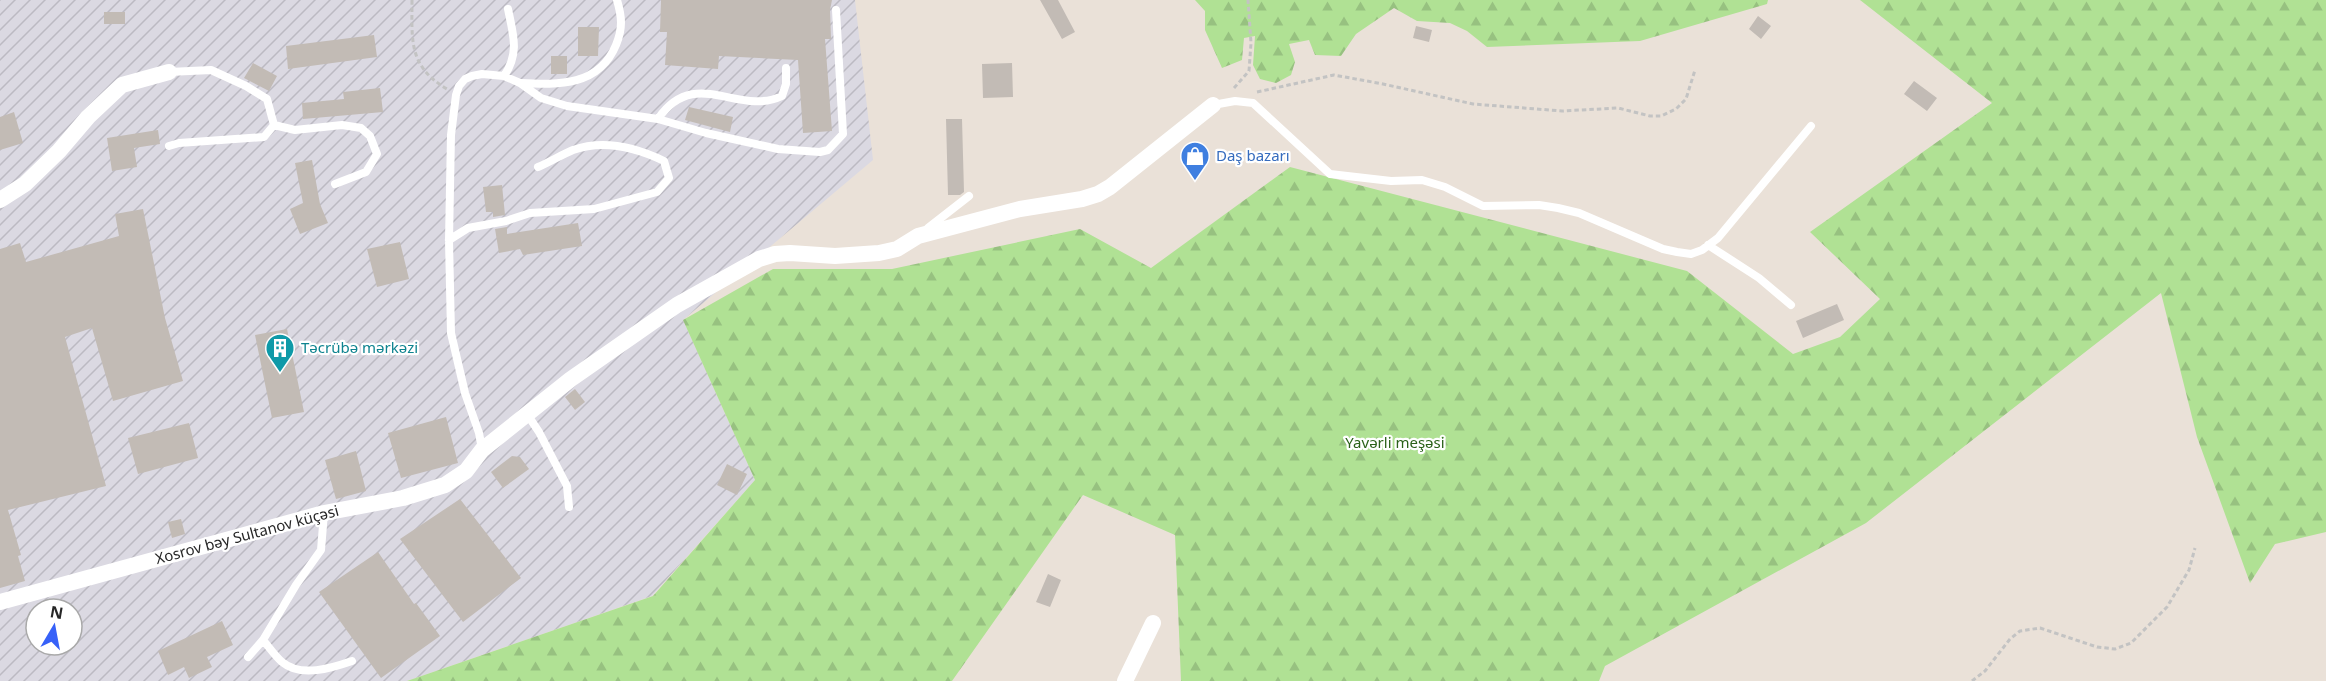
<svg xmlns="http://www.w3.org/2000/svg" width="2326" height="681" viewBox="0 0 2326 681" font-family="'Noto Sans',sans-serif">
  <style>
    .industrial { fill: url(#industrial-furrows); fill-rule: evenodd }
    .forest { fill: url(#forest-firs) }
    .building { fill: #c2bbb5 }
    .lines { fill: none; stroke-linecap: round; stroke-linejoin: round }
    .path { stroke: #c3c3c3; stroke-width: 3; stroke-dasharray: 4.5 3; stroke-linecap: butt }
    .service { stroke: #fff; stroke-width: 8 }
    .minor { stroke: #fff; stroke-width: 16 }
    .labels { text-anchor: middle; stroke-width: 4.5; stroke-linejoin: round; paint-order: stroke }
    .shop-label { font-size: 15px; fill: #366cbe; stroke: #fff; text-anchor: start }
    .culture-label { font-size: 15px; fill: #0d838f; stroke: #fff; text-anchor: start }
    .park-label { font-size: 15px; fill: #2a6119; stroke: #fff }
    .street-label { font-size: 15px; fill: #272727; stroke: #fff }
  </style>
  <defs>
    <pattern id="industrial-furrows" width="10" height="10" patternUnits="userSpaceOnUse" patternTransform="scale(1.5)"><rect width="10" height="10" fill="#dbd9e2"/><path d="M-1 1l2-2M0 10L10 0M9 11l2-2" fill="none" stroke="#bcbac2"/></pattern>
    <pattern id="forest-firs" width="22" height="20" patternUnits="userSpaceOnUse" patternTransform="scale(1.5)"><rect width="22" height="20" fill="#b0e194"/><path d="M5 1l3.5 6h-7zM16 11l3.5 6h-7z" fill="#97c180"/></pattern>
  </defs>
  <rect width="100%" height="100%" fill="#eae1d8"/>
  <path class="industrial" d="M0,0H855L873,160L683,320L755,480L652,596L407,681H0ZM36,609H72V645H36Z"/>
  <path class="forest" d="M1195,0H1768L1767,4L1640,41L1487,47L1467,31L1450,23L1417,21L1394,8L1356,34L1341,56L1315,55L1309,40L1289,44L1295,62L1291,75L1276,83L1260,79L1253,65L1255,36L1244,38L1242,60L1222,68L1205,30V11Z
    M1860,0H2326V532L2275,544L2250,583L2197,437L2161,293L1866,523L1605,666L1599,681H1181L1175,535L1083,495L952,681H407L653,596L755,480L683,320L773,269H892L1080,229L1151,268L1290,167L1687,271L1793,354L1840,337L1880,299L1810,232L1992,103Z"/>
  <path class="building" d="M661,0H832L830,10L831,39H825L832,131L803,133L798,60L719,56L718,69L665,65L667,32H660Z
    M1040,0H1058L1075,32L1062,39Z
    M104,12H125V24H104Z
    M1758,16L1771,26L1761,39L1749,29Z
    M1416,26L1432,30L1429,42L1413,38Z
    M578,27H599L598,56H578Z
    M374,35L377,57L288,69L286,46Z
    M551,56H567V74H551Z
    M253,63L277,76L269,91L244,78Z
    M1012,63L1013,97L983,98L982,64Z
    M1914,81L1937,98L1927,111L1904,94Z
    M380,88L383,112L303,119L302,103L344,99L343,92Z
    M689,107L733,117L730,132L685,120Z
    M14,112L23,143L0,150V117Z
    M946,119H962L964,192L960,195H948Z
    M158,130L160,144L134,148L137,167L112,171L107,138Z
    M312,160L320,204L328,223L300,234L290,209L303,203L295,163Z
    M502,185L505,215L493,217V212H486L483,187Z
    M143,209L165,318L183,381L113,401L92,328L65,337L106,486L8,510L21,555L18,556L25,581L0,588V249L20,243L26,262L119,236L115,214Z
    M578,223L582,246L523,255L520,249L499,253L495,229L507,227V234Z
    M400,242L409,279L377,287L367,249Z
    M1837,304L1844,320L1803,338L1796,321Z
    M287,329L304,412L272,418L255,335Z
    M575,389L585,402L575,410L565,397Z
    M446,417L458,463L401,478L388,433Z
    M189,423L198,458L138,474L128,438Z
    M356,451L366,491L336,499L325,460Z
    M512,456L520,457L529,469L503,488L491,472Z
    M727,464L747,474L737,495L717,485Z
    M460,499L521,578L463,622L400,539Z
    M181,519L185,534L172,538L168,522Z
    M378,552L414,604L416,603L440,636L381,678L319,592Z
    M1048,574L1061,580L1050,607L1036,602Z
    M222,621L233,645L207,657L212,667L189,678L184,667L168,675L158,651Z"/>
  <g class="lines">
    <path class="path" d="M412,0C412,40 408,66 447,89
      M1234,88L1249,71L1251,43L1248,0
      M1257,92L1334,75L1383,84L1473,104L1562,111L1618,108L1650,116H1661L1676,109L1686,99L1695,70
      M1972,681L1985,671L2010,639L2020,631L2040,628L2097,647L2115,649L2131,643L2167,607L2189,570L2195,548"/>
    <path class="service" d="M504,76C520,53 513,34 508,9
      M521,83C559,85 599,86 616,45C623,28 622,17 617,0
      M1213,105L1235,101L1253,103L1330,174L1391,181L1422,180L1445,187L1483,206L1539,205L1558,208L1579,213L1663,249L1677,252L1691,254L1702,250L1718,238L1811,126
      M658,119C695,65 738,117 782,96L786,84V68
      M274,125L295,130L342,125L361,128L370,136L377,154L366,172L335,184
      M169,146L179,143L264,137L274,125L267,99L246,86L211,70L169,72
      M928,228L969,196
      M449,240L468,228L506,221L530,213L594,209L657,192L669,178L664,161C635,147 604,139 573,150C561,155 550,162 538,167
      M1708,245L1759,278L1791,305
      M527,414L539,432L567,486L569,507
      M482,449L479,433L465,393L451,333L449,240L451,135L456,95L459,86L465,79L472,76L482,74L504,76L520,83L541,98L567,106L658,119L706,133L778,149L820,152L828,150L843,134L836,10
      M263,640C269,647 275,656 282,662C301,678 332,668 352,661
      M248,657L263,640L296,585L321,550L324,513"/>
    <path class="minor" d="M0,200L25,184L59,151L88,117L122,85L169,72
      M0,602L324,513L403,498L445,485L466,471L482,450L571,379L677,305L759,259L775,254L790,253L835,256L879,253L897,249L918,236L1020,209L1082,199L1098,194L1110,187L1213,105
      M1125,681L1153,623"/>
  </g>
  <defs>
    <g id="shop-pin" transform="scale(1.5)"><path d="M0 17L-7.5 6A9.5 9.5 0 1 1 7.5 6Z" fill="#3f7fe0" stroke="#fff"/><path d="M-5-2.5h2.3a2.7 3.5 0 0 1 5.4 0H5L5.5 6h-11ZM-1.5-2.5h3a1.5 2.3 0 0 0-3 0Z" fill="#fff"/></g>
    <g id="building-pin" transform="scale(1.5)"><path d="M0 17L-7.5 6A9.5 9.5 0 1 1 7.5 6Z" fill="#0f9aa8" stroke="#fff"/><path d="M-4-6H4V6H1V3H-1V6H-4ZM-2.5-4.3h1.7v1.8h-1.7ZM.8-4.3h1.7v1.8H.8ZM-2.5-1h1.7V.8h-1.7ZM.8-1h1.7V.8H.8Z" fill="#fff"/></g>
  </defs>
  <g fill-rule="evenodd">
    <use href="#shop-pin" x="1195" y="156"/>
    <use href="#building-pin" x="280" y="348"/>
  </g>
  <g class="labels">
    <g class="shop-label">
      <text x="1216" y="161">Daş bazarı</text>
    </g>
    <g class="culture-label">
      <text x="301" y="353">Təcrübə mərkəzi</text>
    </g>
    <g class="park-label">
      <text x="1395" y="448">Yavərli meşəsi</text>
    </g>
    <g class="street-label">
      <text transform="translate(247 535) rotate(-15)" y="5">Xosrov bəy Sultanov küçəsi</text>
    </g>
  </g>
  <g transform="translate(54 627) rotate(10)"><circle r="28" fill="#ffffff" stroke="#a9a9a9" stroke-width="1.5"/>
  <path d="M0-4.5L10 22L0 15L-10 22Z" fill="#3761f8"/>
  <text y="-9" font-size="16" font-weight="bold" text-anchor="middle" fill="#272727">N</text>
  </g>
</svg>
